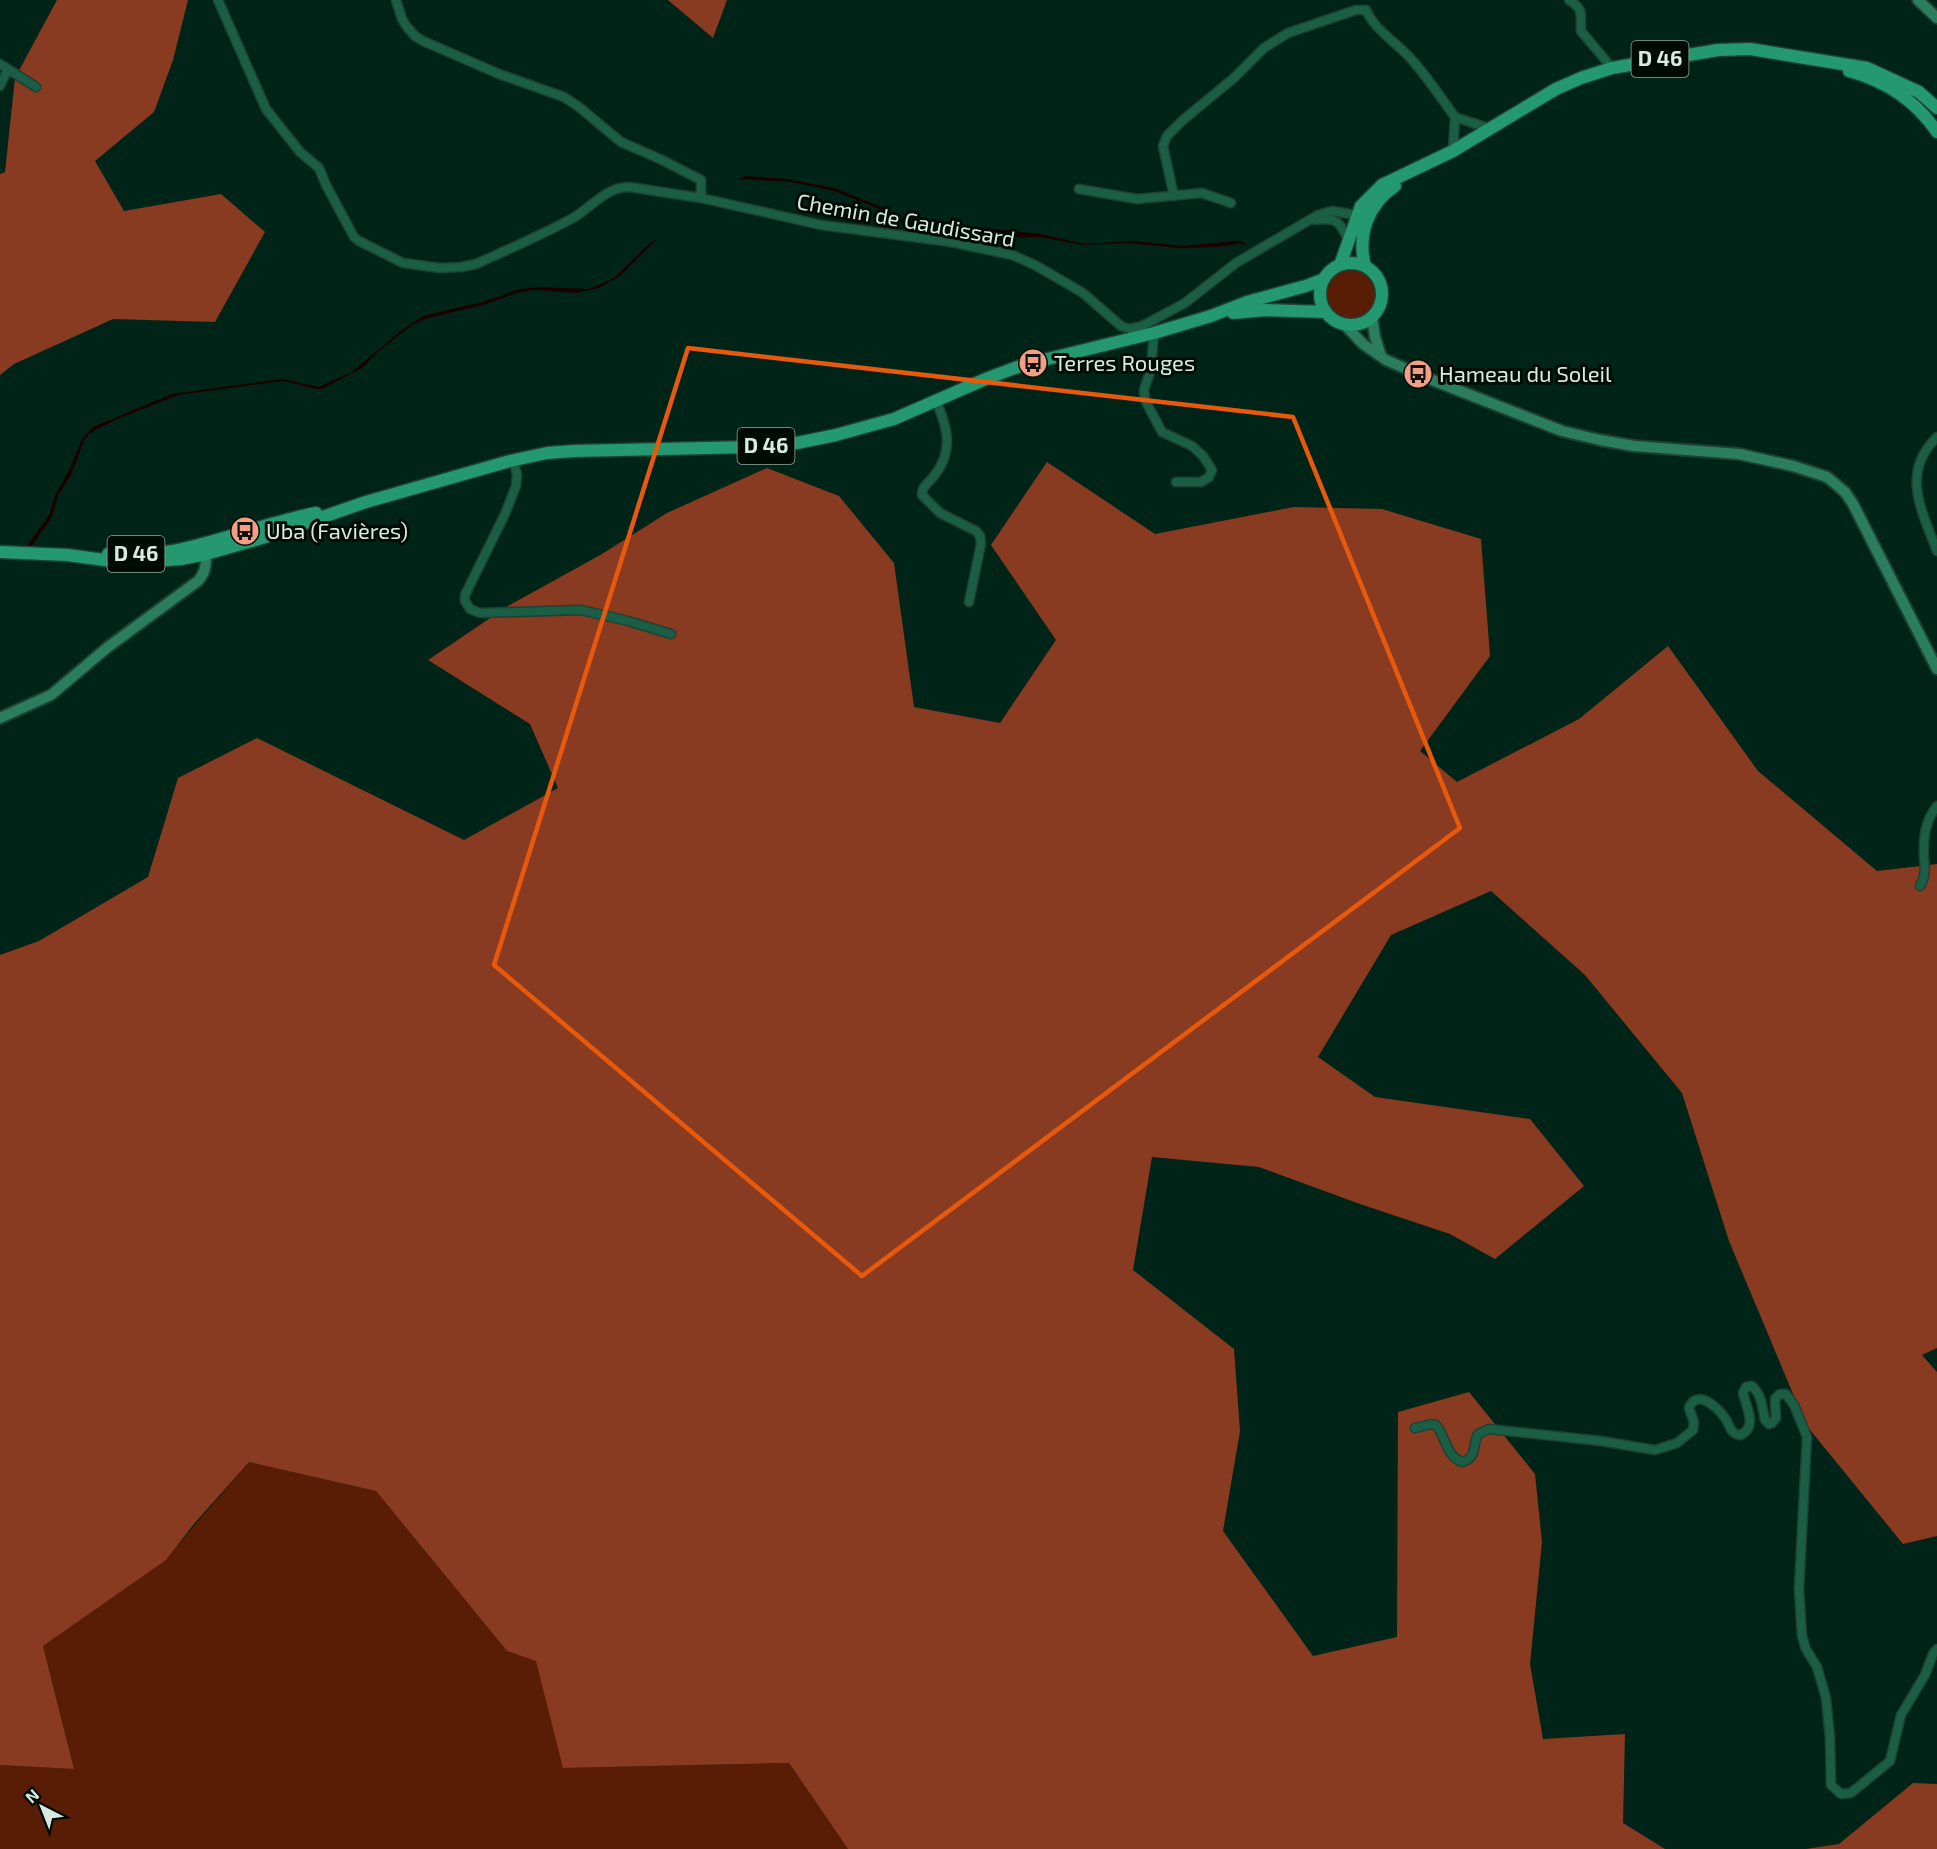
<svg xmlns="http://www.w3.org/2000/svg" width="1937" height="1849" viewBox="0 0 1937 1849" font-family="'Exo 2',sans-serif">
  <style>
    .green { fill: #591c05 }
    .forest { fill: #883b20 }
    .water { fill: #1b0000 }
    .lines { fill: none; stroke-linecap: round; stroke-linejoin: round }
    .street-casing { stroke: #1e4134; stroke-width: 11 }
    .secondary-casing { stroke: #1e4134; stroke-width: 14 }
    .primary-casing { stroke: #1e4134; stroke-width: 15 }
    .street { stroke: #1b5e46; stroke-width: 8 }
    .secondary { stroke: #2a7e5f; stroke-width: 10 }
    .primary { stroke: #239871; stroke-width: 12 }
    .marked { fill: none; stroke: #e8590c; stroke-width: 4.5; stroke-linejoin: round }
    .labels { text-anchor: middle; stroke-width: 6; stroke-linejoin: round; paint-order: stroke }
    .shield { fill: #010b06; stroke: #97a89f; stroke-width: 1.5 }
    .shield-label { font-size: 21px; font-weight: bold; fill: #d7ebe1 }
    .street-label { font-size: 22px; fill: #d7ebe1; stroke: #010b06 }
    .poi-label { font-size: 22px; fill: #d7ebe1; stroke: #010b06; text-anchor: start }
  </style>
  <rect width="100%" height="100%" fill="#002518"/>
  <path class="green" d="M1326 294a25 25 0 1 1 50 0a25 25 0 1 1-50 0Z
    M249,1462L376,1491L507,1651L536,1660L564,1768L789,1763L848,1849H0V1765L74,1769L43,1646L165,1560Z"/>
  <path class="forest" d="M57,0H188L173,60L154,112L95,161L124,211L221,194L265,232L215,322L113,319L14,364L0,375V174L5,172L15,78Z
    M668,0H727L713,38Z
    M1047,462L1155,534L1294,507L1382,509L1481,539L1490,656L1420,751L1457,782L1579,719L1668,646L1758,771L1877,871L1937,864V1348L1922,1355L1937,1372V1536L1903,1544L1806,1425L1729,1241L1682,1093L1585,975L1491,891L1391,935L1318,1057L1375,1097L1530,1119L1584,1186L1495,1259L1450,1234L1360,1204L1259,1167L1152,1157L1133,1270L1234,1349L1240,1431L1223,1531L1313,1656L1397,1637L1398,1412L1469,1392L1535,1474L1542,1542L1530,1664L1543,1739L1625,1734L1623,1823L1665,1849H848L789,1763L563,1768L536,1661L507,1651L376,1491L249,1462L193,1525L166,1560L43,1646L74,1769L0,1765V955L39,941L148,877L178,778L257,738L464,840L558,788L530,724L428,660L508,606L602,554L667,513L767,468L839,496L894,563L914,707L1000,723L1056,640L991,545Z
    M1913,1783L1937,1784V1849H1806L1839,1844Z"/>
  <path class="water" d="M746,176L786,179L834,188L889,210L903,219L925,226L949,224L974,229L985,228L1041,234L1084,244L1133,241L1183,246L1235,241H1240L1245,244L1243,246L1241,243L1218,247L1179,248L1129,243L1083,245L1039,237L1022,238L987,230L972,232L946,227L927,230L903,221L889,213L834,191L792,182L738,179Z
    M659,237L620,276L599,288L576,293L535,290L517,293L483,305L425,319L412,325L379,351L362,368L322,389H317L283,381L178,395L120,418L97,429L89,434L84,441L71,475L58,496L52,517L29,550H24L49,515L55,496L71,466L82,439L93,427L172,394L282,379L319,387L352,372L402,330L423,316L482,302L520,289L539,287L588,289L599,285L614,278L649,244Z"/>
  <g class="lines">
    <g class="street-casing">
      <path id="street" d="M218,0L266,109L300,152L319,168L326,185L354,237L359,241L403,263L440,268L461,267L476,264C509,249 542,235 573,218C592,207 606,187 629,187L701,198L821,225L951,242L1012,255L1035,265L1083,293L1121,326L1130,329L1142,326L1185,303L1236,263L1318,215L1332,211L1356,215L1359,219
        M396,0L402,19L407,27L415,36L423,41L499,74L564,97L579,107L621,142L660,159L701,180V198
        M1569,0C1585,10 1580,14 1581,31L1612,68
        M0,64L36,87
        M0,86L8,69
        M1455,117L1491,129
        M1453,151L1455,117
        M1079,189L1137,199L1202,193L1231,203
        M1174,196L1163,146L1167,136L1183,120L1234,78L1264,48L1288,33L1356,10H1366C1375,31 1398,43 1413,61C1428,78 1441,98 1455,117
        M1315,220C1336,217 1339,221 1348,239
        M1154,333L1151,369L1144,390L1145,400L1162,432L1192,446L1203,456L1212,470L1209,477L1201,482H1176
        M936,401C948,428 954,451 934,476C929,483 922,485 922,495L940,513L976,531L980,536L981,544L969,602
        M1937,437C1900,473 1922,511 1937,551
        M513,461L517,474L516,486L505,514L465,595V601L470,609L480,613L581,610L628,621L671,634
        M1920,886C1926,876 1925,868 1924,857C1923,838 1925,821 1937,806
        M1415,1428L1432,1424L1436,1425C1446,1437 1446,1456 1462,1462C1478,1457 1472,1446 1478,1434L1489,1429L1601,1441L1655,1450L1677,1443L1693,1430L1694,1422L1689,1408C1697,1388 1717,1407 1725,1418C1728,1422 1729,1427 1732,1431C1736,1435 1736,1434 1741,1435C1758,1426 1746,1407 1743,1393L1746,1387L1752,1386C1762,1395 1762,1407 1765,1420L1769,1424L1772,1423L1776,1418L1775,1399L1780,1394H1786L1794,1405L1807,1437L1799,1589L1802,1636L1806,1649L1817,1667L1826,1698L1830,1738L1831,1785L1841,1794L1851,1793L1890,1761L1901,1715L1925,1675L1933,1654L1937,1649"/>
    </g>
    <g class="secondary-casing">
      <path id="secondary" d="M1918,0L1937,18
        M1372,317L1375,337L1381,356
        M1344,324L1363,344L1386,360L1432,380L1562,431L1600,440L1634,446L1739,454L1793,466L1827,477L1845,492L1853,504L1937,669
        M0,718L51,695L108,647L198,581C207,571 207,561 204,547"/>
    </g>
    <g class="primary-casing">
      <path id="primary" d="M1849,71C1886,81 1916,101 1937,132
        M1320 294a31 31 0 1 1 62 0a31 31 0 1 1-62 0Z
        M1340,265L1361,206L1382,185L1453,151L1556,89L1581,78L1612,68L1718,50L1750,49L1867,68L1919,92L1937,108
        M1365,266C1357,235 1368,204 1395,186
        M1233,313L1265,310L1326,312
        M0,552L67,555L127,563L181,559L206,554L262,538L366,502L510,461L547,453L574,451L751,447L797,443L836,435L894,419L988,378L1023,365L1154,333L1211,316L1247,302L1306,286L1324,279
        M108,554C132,554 157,555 182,549C227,539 270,522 316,513"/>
    </g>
    <use href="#street" class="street"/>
    <use href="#secondary" class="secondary"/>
    <use href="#primary" class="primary"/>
  </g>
  <path class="marked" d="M688,348L1293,417L1460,828L862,1276L494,965Z"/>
  <defs>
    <g id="bus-disc" transform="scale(1.5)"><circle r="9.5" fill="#f39f83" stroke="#010b06"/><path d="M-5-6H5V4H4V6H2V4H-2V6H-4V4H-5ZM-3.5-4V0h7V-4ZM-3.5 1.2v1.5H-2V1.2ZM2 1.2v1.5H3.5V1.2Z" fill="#111"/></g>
  </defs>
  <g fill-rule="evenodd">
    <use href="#bus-disc" x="1033" y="363"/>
    <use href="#bus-disc" x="1418" y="374"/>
    <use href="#bus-disc" x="245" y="531"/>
  </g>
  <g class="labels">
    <g class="shield">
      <rect x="1631.5" y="41" width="57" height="36" rx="4.5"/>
      <rect x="737.5" y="428" width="57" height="36" rx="4.5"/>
      <rect x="107.5" y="536" width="57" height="36" rx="4.5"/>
    </g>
    <g class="shield-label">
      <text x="1660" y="66">D 46</text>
      <text x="766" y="453">D 46</text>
      <text x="136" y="561">D 46</text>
    </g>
    <g class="street-label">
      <text transform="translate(906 220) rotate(10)" y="8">Chemin de Gaudissard</text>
    </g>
    <g class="poi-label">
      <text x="1054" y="371">Terres Rouges</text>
      <text x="1439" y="382">Hameau du Soleil</text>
      <text x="266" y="539">Uba (Favières)</text>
    </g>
  </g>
  <g transform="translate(42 1807) rotate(318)" stroke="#010b06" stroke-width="4.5" paint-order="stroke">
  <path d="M0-4.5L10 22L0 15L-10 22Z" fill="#d7ebe1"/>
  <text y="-9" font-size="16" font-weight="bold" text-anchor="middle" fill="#d7ebe1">N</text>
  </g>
</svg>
